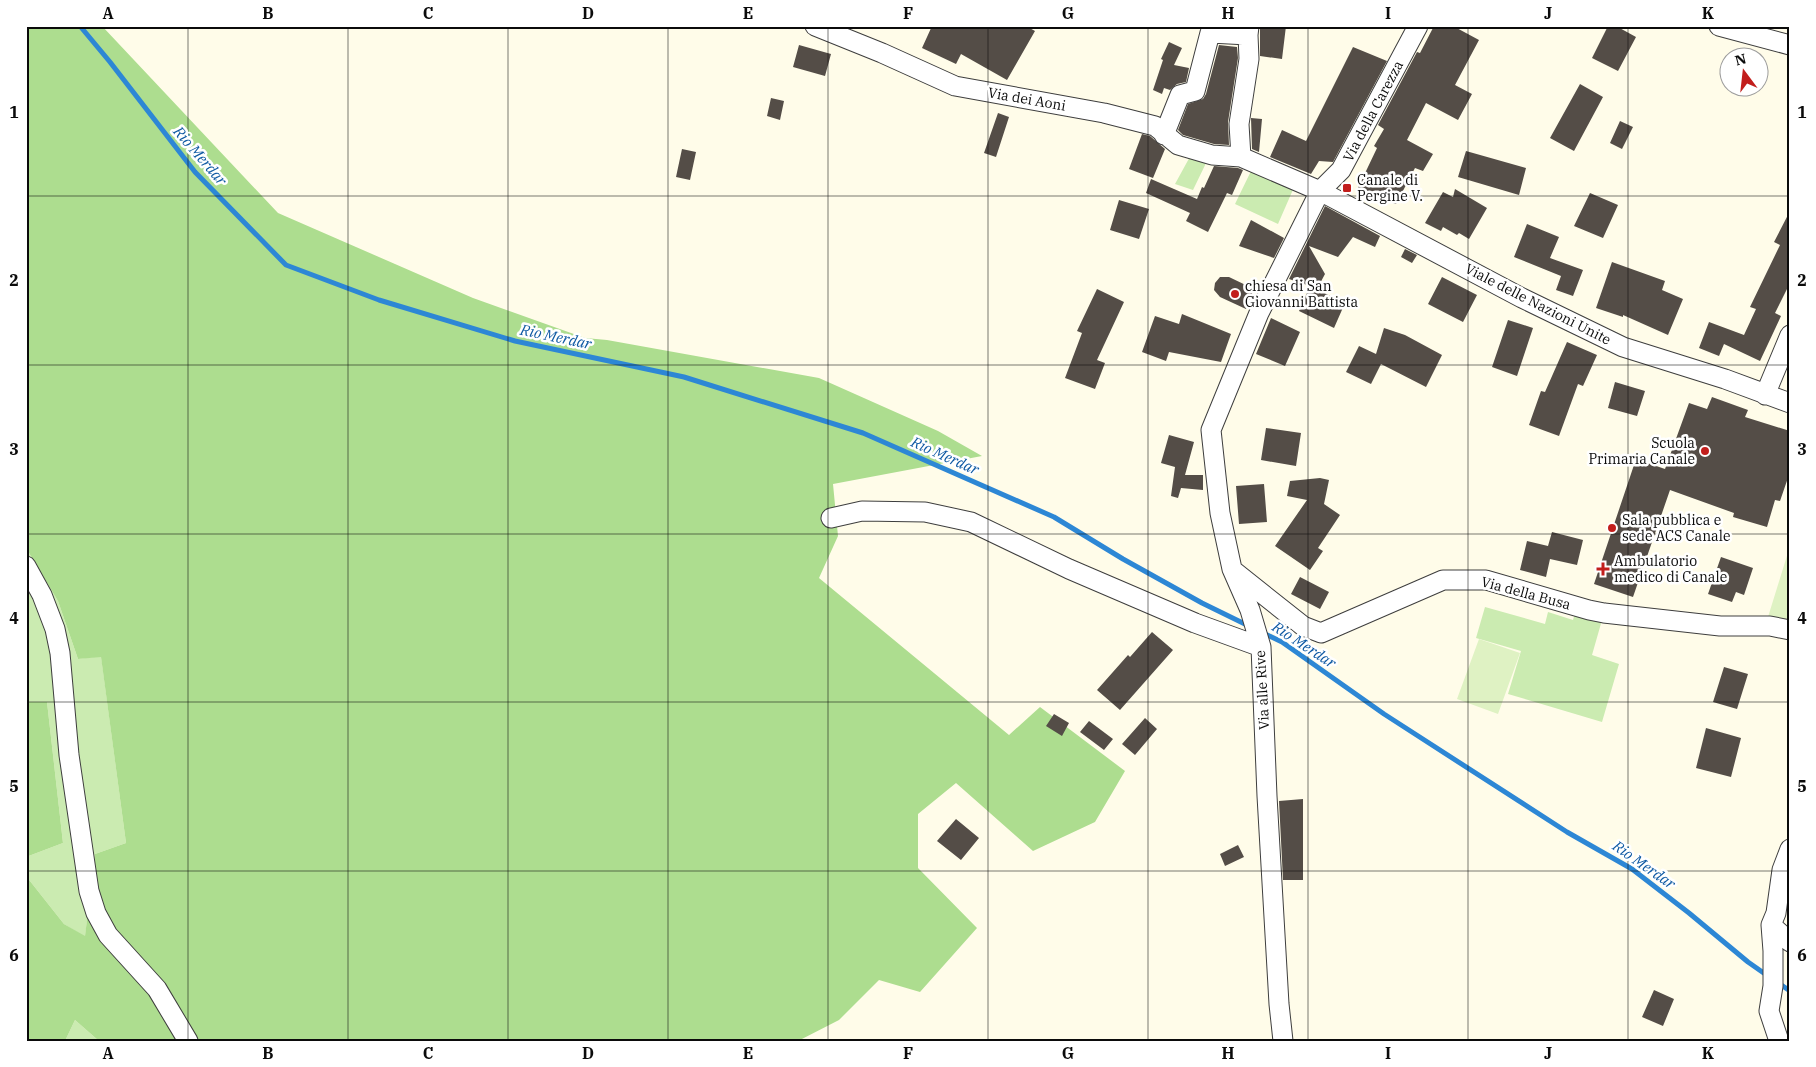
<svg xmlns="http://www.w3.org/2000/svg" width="1816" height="1067" viewBox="0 0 1816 1067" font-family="'IBM Plex Serif',serif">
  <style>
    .green { fill: #cbebb1 }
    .forest { fill: #addd8f }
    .pitch { fill: #dff2c3 }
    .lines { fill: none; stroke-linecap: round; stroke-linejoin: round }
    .stream { stroke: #2d87d5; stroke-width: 5 }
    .building { fill: #544d47 }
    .minor-casing { stroke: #3e3e3e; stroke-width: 21 }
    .minor { stroke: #fff; stroke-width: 19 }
    .grid { fill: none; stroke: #0b0b0b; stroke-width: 1; stroke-opacity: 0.55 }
    .poi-dot { fill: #c21e1c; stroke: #fff; stroke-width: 2 }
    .labels { text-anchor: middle; stroke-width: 5; stroke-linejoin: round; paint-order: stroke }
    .street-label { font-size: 14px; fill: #0b0b0b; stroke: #fff }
    .poi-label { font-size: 14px; fill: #0b0b0b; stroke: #fff; text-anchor: start }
    .water-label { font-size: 15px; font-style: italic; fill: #0e59a3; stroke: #fff }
    .neatline { fill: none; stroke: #0b0b0b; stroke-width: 2 }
    .grid-label { font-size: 16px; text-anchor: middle; font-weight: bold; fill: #0b0b0b }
  </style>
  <rect width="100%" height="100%" fill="#fffce9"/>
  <path class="green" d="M1192,153L1208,159L1193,190L1175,184Z
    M1252,169L1295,185L1278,224L1235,204Z
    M26,548L58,601L78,659L101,656L126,843L95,854L85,937L64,924L26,876V857L63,843L47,702H26Z
    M1485,607L1545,624L1548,612L1573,620L1575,613L1602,620L1592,655L1619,664L1602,722L1508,694L1521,651L1476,638Z
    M75,1020L99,1041H65Z"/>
  <path class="forest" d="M26,26H102L278,213L473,298L585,338L607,340L819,378L938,431L982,456L833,484L838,536L819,578L1009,735L1040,707L1125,771L1095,822L1033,851L956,783L918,814V868L977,928L920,992L879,980L839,1020L798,1041H99L75,1020L65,1041H26V876L64,924L85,936L95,854L126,843L101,657L78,659L58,601L26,548Z
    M26,702H47L63,843L26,857Z"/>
  <path class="pitch" d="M1790,546V622L1768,617Z
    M1479,639L1520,653L1498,714L1457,699Z"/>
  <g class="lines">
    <path class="stream" d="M80,26L110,62L195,172L286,265L379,300L515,341L684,377L863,433L1054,517L1123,559L1202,603L1249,626
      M1263,633L1282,642L1384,714L1567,832L1632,869L1689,913L1748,962L1768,976
      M1777,982L1790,991"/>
  </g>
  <path class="building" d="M932,26H1026L1035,31L1007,80L961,54L956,64L922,48Z
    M1260,26H1286L1282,59L1260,56Z
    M1434,26H1453L1479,40L1455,85L1472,94L1458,120L1426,103L1407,140L1433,154L1423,171L1415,168L1396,204L1357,190L1377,148L1374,146L1384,129L1378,125L1417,52L1420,53Z
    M1608,26H1616L1636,37L1618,71L1592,58Z
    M1169,42L1182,48L1174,65L1189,68L1186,82L1177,84L1170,90L1164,88L1162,94L1153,90L1163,60L1161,59Z
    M799,45L831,54L825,76L793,67Z
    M1219,45L1237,47L1238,58L1228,122L1229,145L1214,144L1183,135L1178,130L1188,104L1203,99L1206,94Z
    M1353,47L1387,61L1333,162L1319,161L1311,174L1270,157L1282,130L1306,141Z
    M1580,84L1603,97L1574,151L1550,138Z
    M771,98L784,101L780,120L767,116Z
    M998,113L1009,117L996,157L984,153Z
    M1251,118L1262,119L1259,152L1252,149Z
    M1620,121L1633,127L1622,149L1610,143Z
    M1142,134L1150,136L1165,149L1153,178L1129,169Z
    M682,149L696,152L690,180L676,177Z
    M1466,151L1526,168L1519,195L1458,177Z
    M1214,166L1238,168L1243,170L1232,195L1227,193L1208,232L1186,221L1190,213L1146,193L1151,179L1197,199L1202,187L1204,188Z
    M1455,189L1487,208L1469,239L1459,233L1457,235L1443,227L1441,231L1425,223L1443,192L1453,197Z
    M1590,193L1618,205L1603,238L1574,226Z
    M1119,200L1149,209L1139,239L1110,230Z
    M1325,206L1380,236L1375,247L1353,237L1338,257L1309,246L1325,274L1317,289L1314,288L1345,303L1334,328L1299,311L1310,286L1289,279Z
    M1790,211V283L1775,313L1781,316L1760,361L1724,344L1719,356L1699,348L1709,322L1744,335L1756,309L1750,307L1780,245L1774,242Z
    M1251,220L1284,238L1274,258L1239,246Z
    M1527,224L1559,237L1550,258L1583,270L1573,296L1556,290L1561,276L1514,257Z
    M1405,249L1417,255L1412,263L1401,257Z
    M1612,262L1665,281L1662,290L1683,299L1668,335L1623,315V317L1596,308Z
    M1220,277H1229L1254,289L1246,309L1220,297L1214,290L1215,283Z
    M1442,277L1477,295L1463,322L1428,304Z
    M1097,289L1124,302L1097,360L1105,363L1095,389L1065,378L1082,333L1077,331Z
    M1182,314L1231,334L1221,362L1169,352L1166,361L1142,352L1155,316L1179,324Z
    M1271,318L1300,332L1285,366L1256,354Z
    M1508,320L1533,328L1517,376L1492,367Z
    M1384,328L1405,335L1442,355L1426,387L1381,364L1371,384L1346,372L1359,346L1376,354Z
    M1567,342L1597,355L1583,386L1578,384L1559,436L1529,425L1541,391L1545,392Z
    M1615,382L1645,391L1637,416L1608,408Z
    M1712,397L1748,410L1745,417L1790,431V472L1780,501L1775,500L1767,527L1733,517L1734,513L1670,490L1633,597L1594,584L1636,459L1665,469L1689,403L1707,409Z
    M1266,428L1301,433L1296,466L1261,460Z
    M1169,435L1194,442L1185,475H1203V490L1181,488L1178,498L1171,496L1175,467L1161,463Z
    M1320,478L1329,480L1324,504L1340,515L1318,548L1323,551L1310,570L1275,546L1307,500L1287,496L1290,481Z
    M1264,484L1267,522L1239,524L1236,486Z
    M1552,532L1583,540L1577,565L1550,559L1546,577L1520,570L1527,541L1548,546Z
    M1721,557L1753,568L1744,595L1736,592L1732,602L1708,594Z
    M1300,577L1329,592L1320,609L1291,594Z
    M1152,632L1173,650L1120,710L1097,690L1128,655L1130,657Z
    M1724,667L1748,674L1737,709L1713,702Z
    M1054,714L1069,723L1062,736L1046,726Z
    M1145,718L1157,729L1135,755L1122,744Z
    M1089,721L1113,739L1104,750L1080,732Z
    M1706,728L1741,738L1731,777L1696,768Z
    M1303,799V880H1283L1279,801Z
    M956,819L979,838L961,860L937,841Z
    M1238,845L1244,857L1225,866L1220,854Z
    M1654,990L1674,999L1663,1026L1642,1017Z"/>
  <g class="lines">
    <g class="minor-casing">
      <path id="minor" d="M815,26L882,53L955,86L1104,113L1155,126L1178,145L1212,155L1241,157L1320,191L1522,298L1623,347L1725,379L1790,403
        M1719,26L1790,45
        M1164,135L1180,95L1195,91L1210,33L1248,35L1249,26
        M1241,157L1239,124L1249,59L1248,35
        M1765,395L1790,335
        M831,518L862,511L925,512L971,522L1069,569L1195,623L1261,647
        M26,566L42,595L55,629L60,653L69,755L89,891L96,913L108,935L157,989L188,1041
        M1235,572L1303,626L1321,633L1443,580H1486L1589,610L1604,613L1720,626H1770L1790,630
        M1771,925L1790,942
        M1283,1041L1279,1004L1267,796L1261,647L1250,610L1232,569L1220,513L1211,430L1259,313L1320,191L1341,170L1418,26
        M1779,1041L1769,1011L1773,986V951L1771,925L1776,913L1782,870L1790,849"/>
    </g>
    <use href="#minor" class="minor"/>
  </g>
  <path class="grid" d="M188,26V1041M348,26V1041M508,26V1041M668,26V1041M828,26V1041M988,26V1041M1148,26V1041M1308,26V1041M1468,26V1041M1628,26V1041M26,196H1790M26,365H1790M26,534H1790M26,702H1790M26,871H1790"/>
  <g class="poi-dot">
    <rect x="1342" y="183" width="10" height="10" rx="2.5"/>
    <circle cx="1235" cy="294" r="5"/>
    <circle cx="1705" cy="451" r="5"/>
    <circle cx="1612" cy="528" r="5"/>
    <path d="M1600.5 561.5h5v5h5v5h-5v5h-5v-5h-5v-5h5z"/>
  </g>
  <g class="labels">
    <g class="street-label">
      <text transform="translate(1027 99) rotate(10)" y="5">Via dei Aoni</text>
      <text transform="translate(1373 111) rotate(-62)" y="5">Via della Carezza</text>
      <text transform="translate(1538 304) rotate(27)" y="5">Viale delle Nazioni Unite</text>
      <text transform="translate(1526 593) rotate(15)" y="5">Via della Busa</text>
      <text transform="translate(1262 690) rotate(-93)" y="5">Via alle Rive</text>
    </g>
    <g class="poi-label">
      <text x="1357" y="185">Canale di<tspan x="1357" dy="16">Pergine V.</tspan></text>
      <text x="1245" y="291">chiesa di San<tspan x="1245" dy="16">Giovanni Battista</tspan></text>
      <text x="1695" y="448" text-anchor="end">Scuola<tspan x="1695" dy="16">Primaria Canale</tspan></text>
      <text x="1622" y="525">Sala pubblica e<tspan x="1622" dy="16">sede ACS Canale</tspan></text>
      <text x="1614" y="566">Ambulatorio<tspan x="1614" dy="16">medico di Canale</tspan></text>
    </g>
    <g class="water-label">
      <text transform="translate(200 156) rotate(49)" y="5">Rio Merdar</text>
      <text transform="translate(556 337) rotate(12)" y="5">Rio Merdar</text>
      <text transform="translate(945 456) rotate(24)" y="5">Rio Merdar</text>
      <text transform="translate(1304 645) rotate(33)" y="5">Rio Merdar</text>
      <text transform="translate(1644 865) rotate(35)" y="5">Rio Merdar</text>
    </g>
  </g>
  <rect width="1816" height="1067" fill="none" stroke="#ffffff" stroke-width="55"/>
  <g transform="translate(1744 72) rotate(345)"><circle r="24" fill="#ffffff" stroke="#9d9d9d"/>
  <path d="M0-4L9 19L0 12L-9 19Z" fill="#c21e1c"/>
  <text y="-8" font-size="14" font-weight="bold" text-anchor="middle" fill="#0b0b0b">N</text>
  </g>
  <rect x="28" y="28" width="1760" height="1012" class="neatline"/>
  <g class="grid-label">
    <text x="108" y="19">A</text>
    <text x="268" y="19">B</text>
    <text x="428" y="19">C</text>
    <text x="588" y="19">D</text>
    <text x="748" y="19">E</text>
    <text x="908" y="19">F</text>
    <text x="1068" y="19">G</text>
    <text x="1228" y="19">H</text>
    <text x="1388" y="19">I</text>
    <text x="1548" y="19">J</text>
    <text x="1708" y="19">K</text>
    <text x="14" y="118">1</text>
    <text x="1802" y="118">1</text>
    <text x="14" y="286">2</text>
    <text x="1802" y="286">2</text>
    <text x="14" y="455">3</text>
    <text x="1802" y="455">3</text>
    <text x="14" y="624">4</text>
    <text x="1802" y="624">4</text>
    <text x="14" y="792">5</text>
    <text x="1802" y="792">5</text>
    <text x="14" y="961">6</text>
    <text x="1802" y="961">6</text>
    <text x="108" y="1059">A</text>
    <text x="268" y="1059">B</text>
    <text x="428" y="1059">C</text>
    <text x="588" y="1059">D</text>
    <text x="748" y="1059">E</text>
    <text x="908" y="1059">F</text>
    <text x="1068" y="1059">G</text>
    <text x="1228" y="1059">H</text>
    <text x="1388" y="1059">I</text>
    <text x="1548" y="1059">J</text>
    <text x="1708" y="1059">K</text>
  </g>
</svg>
